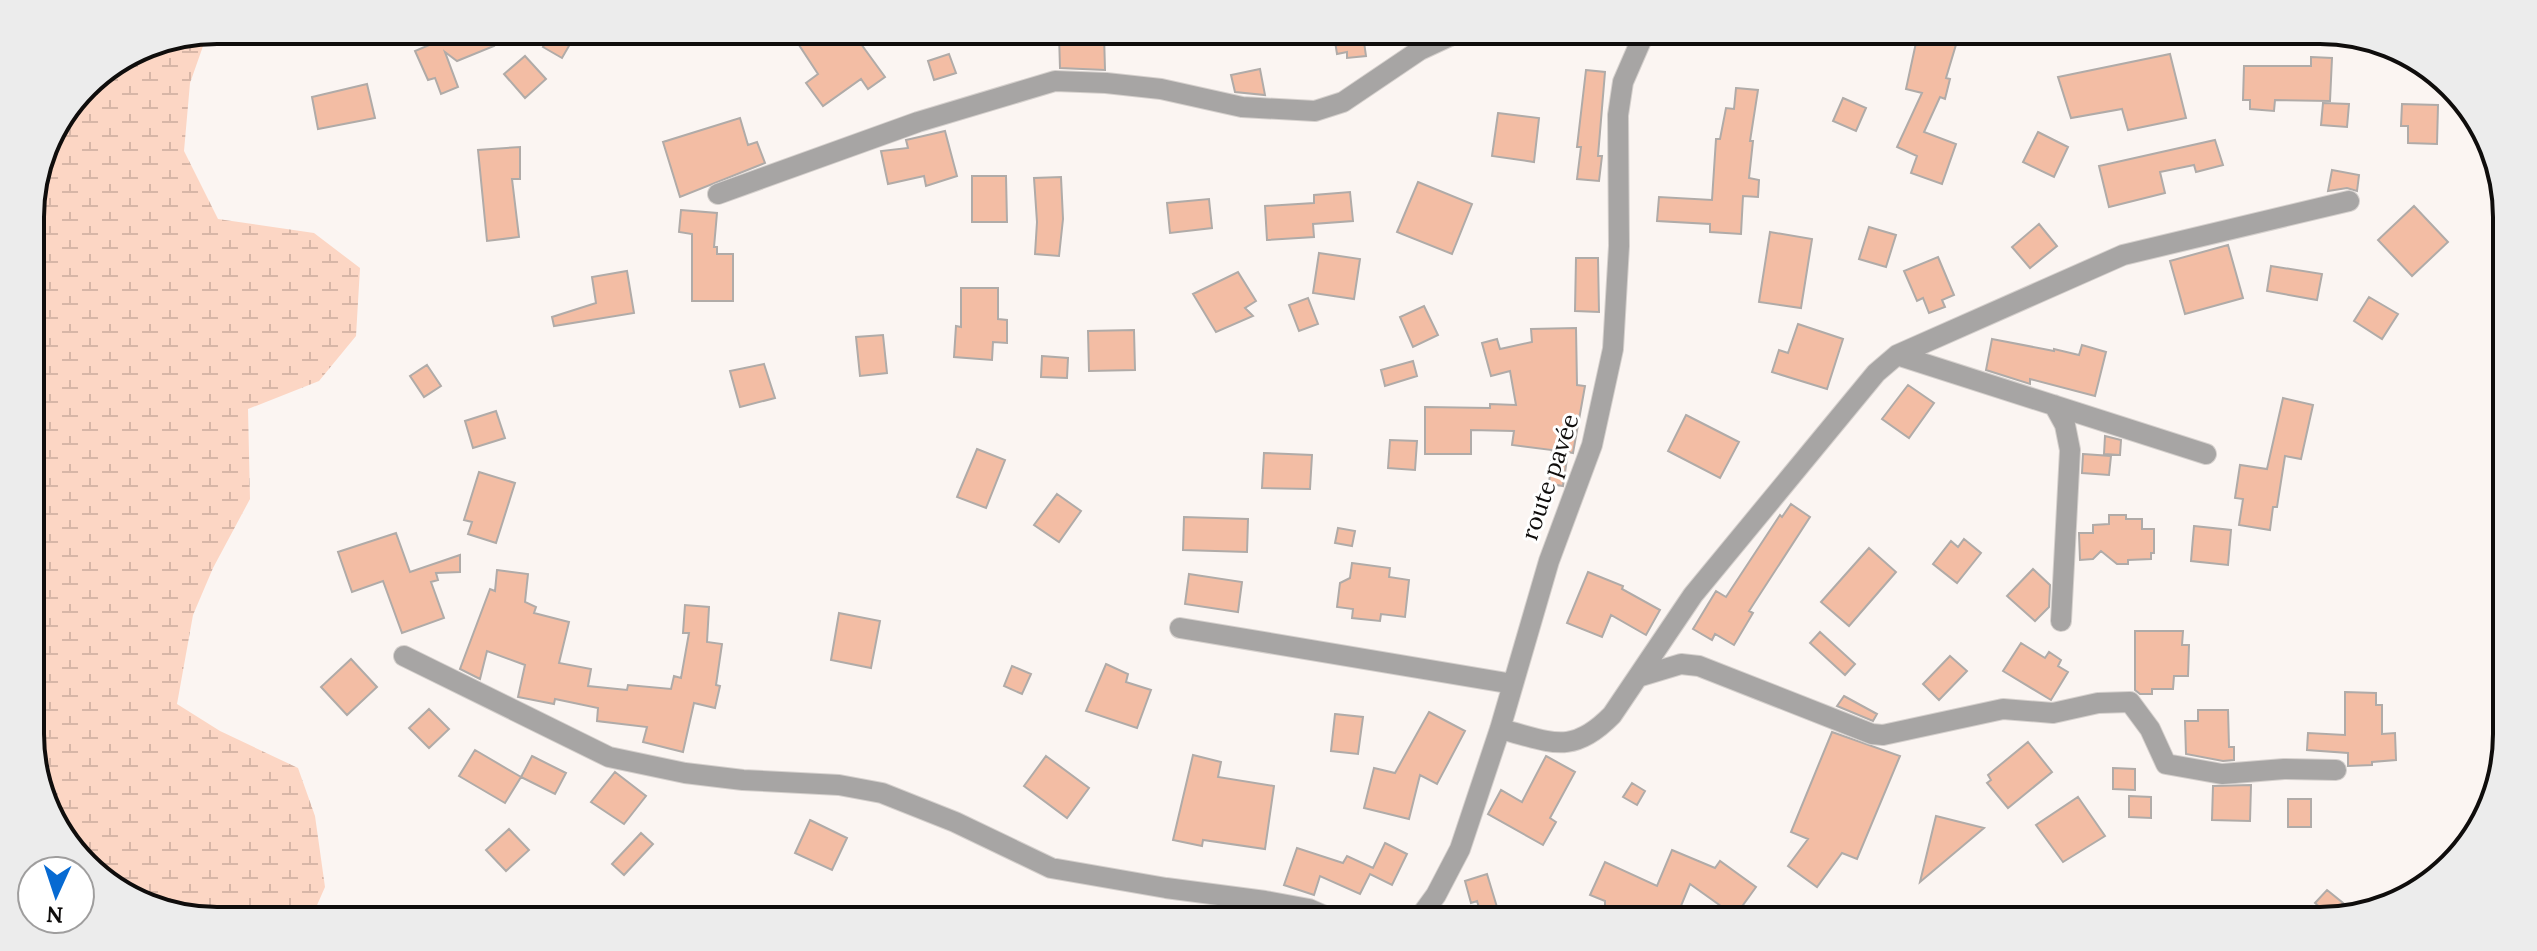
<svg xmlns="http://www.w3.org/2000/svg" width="2537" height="951" viewBox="0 0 2537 951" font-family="Lora,serif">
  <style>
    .wetland { fill: url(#wetland-marsh) }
    .building { fill: #f3bda4; stroke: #b0aba8; stroke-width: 2 }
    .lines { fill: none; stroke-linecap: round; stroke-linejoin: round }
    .minor-casing { stroke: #d5d0cd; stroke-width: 22 }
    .minor { stroke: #a7a5a4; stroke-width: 20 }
    .labels { text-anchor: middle; stroke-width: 6; stroke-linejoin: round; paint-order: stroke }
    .street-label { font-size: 24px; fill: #0f0d0c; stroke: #fff }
    .rim { fill: none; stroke: #0f0d0c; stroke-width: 4 }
  </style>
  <defs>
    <pattern id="wetland-marsh" width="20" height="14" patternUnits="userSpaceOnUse" patternTransform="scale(2)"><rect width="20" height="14" fill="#fcd6c4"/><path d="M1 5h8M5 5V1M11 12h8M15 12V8" fill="none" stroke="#d7b6a7"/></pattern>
  </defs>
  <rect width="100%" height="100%" fill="#fbf5f2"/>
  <path class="wetland" d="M208,32L190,83L184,151L218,219L314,233L360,268L356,336L319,381L248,409L250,499L213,568L193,615L177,704L220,731L298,768L315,816L325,887L314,912L157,911L76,857L34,770L30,204L49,134L93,77L146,44Z"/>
  <path class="building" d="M462,31H488L494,46L457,61L445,52L458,87L441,94L435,78L428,80L415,51Z
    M553,32H577L562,58L543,47Z
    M818,33H853L885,77L868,89L861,79L823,106L806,83L818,74L799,45Z
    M1059,34H1104L1105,70L1060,68Z
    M1334,35H1363L1366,56L1347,58V52L1337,54Z
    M1917,38H1958L1946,78L1950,79L1945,99L1940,97L1924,132L1956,144L1942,184L1911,173L1917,156L1897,147L1922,93L1906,89Z
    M949,54L956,73L934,80L928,61Z
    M2170,54L2186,118L2128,130L2122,109L2071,118L2058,77Z
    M525,56L546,79L525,98L504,74Z
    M2311,57L2332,58L2330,101L2275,100L2274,111L2250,109V100H2243L2244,66H2311Z
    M1260,69L1265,95L1235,92L1231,75Z
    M1586,70L1605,72L1598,156H1602L1599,181L1577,179L1581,147H1577Z
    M367,84L375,118L318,129L312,97Z
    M1736,88L1758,90L1750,141H1753L1749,178L1759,180L1758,197L1743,196L1741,234L1710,232V224L1657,221L1659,197L1712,200L1716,139H1720L1726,108L1734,109Z
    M1843,98L1866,108L1856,131L1833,121Z
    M2323,103L2349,104L2347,127L2321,125Z
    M2402,104L2438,105L2437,144L2408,143V126H2401Z
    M1498,113L1539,118L1534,162L1492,156Z
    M740,118L748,145L757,142L765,163L680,197L663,142Z
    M945,131L957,176L926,186L924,176L888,184L881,151L908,148L906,140Z
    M2038,132L2068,147L2054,177L2023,162Z
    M2215,140L2223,165L2196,172L2194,165L2160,172L2165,193L2109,207L2099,166Z
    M520,147V179H512L519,237L487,241L478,150Z
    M2332,170L2359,175L2357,191L2347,188L2328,191Z
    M972,176H1006L1007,222H972Z
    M1061,177L1063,219L1059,256L1035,254L1037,222L1034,178Z
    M1418,182L1472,204L1452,254L1397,232Z
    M1350,192L1353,221L1313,224L1314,237L1267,240L1265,206L1314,203V195Z
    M1209,199L1212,228L1170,233L1167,203Z
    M2414,206L2448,242L2412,276L2378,240Z
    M681,210L717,213L714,247H717V254H733V301H692V234L679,232Z
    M2039,224L2057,246L2030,268L2012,247Z
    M1869,227L1896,235L1886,267L1859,259Z
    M1770,232L1812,239L1801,308L1759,302Z
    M2228,245L2243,298L2185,314L2170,261Z
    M1319,253L1360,259L1354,299L1313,293Z
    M1938,257L1954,295L1942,300L1945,307L1929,313L1923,298L1917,301L1904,271Z
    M1576,258H1598L1599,312L1575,311Z
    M2271,266L2322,274L2317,300L2267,291Z
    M627,271L634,313L554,326L552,317L596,303L592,277Z
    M1238,272L1256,301L1245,308L1253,316L1216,332L1193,294Z
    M961,288H998V319L1007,320V343L993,342L992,360L954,357L956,326L961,327Z
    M2369,297L2398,314L2382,339L2354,321Z
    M1308,298L1318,324L1299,331L1289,305Z
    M1424,306L1438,335L1413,347L1400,317Z
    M1798,324L1843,339L1827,389L1772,372L1779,350L1788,353Z
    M1576,328L1577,385L1585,386L1573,453L1568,452L1563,486L1549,484L1552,450L1512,445L1514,431L1471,430V454H1425V407L1490,408V404L1516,405L1510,371L1491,376L1482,343L1497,339L1500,349L1532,342L1531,329Z
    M1134,330L1135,370L1089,371L1088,331Z
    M883,335L887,373L860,376L856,337Z
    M1992,339L2054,351V349L2079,355L2082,345L2106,352L2095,396L2030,379V384L1986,370Z
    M1042,356L1068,358L1067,378L1041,377Z
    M1413,361L1417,376L1385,386L1381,370Z
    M764,364L775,398L740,407L730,371Z
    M427,365L441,386L424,397L410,376Z
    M1908,385L1934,403L1909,438L1882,419Z
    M2283,398L2313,405L2301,459L2285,456L2277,507H2273L2270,530L2239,525L2243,499L2235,498L2240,465L2267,469Z
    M496,411L505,438L473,448L465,421Z
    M1686,415L1739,442L1720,478L1668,451Z
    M2105,436L2121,440L2120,455L2104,454Z
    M1390,440L1417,441L1415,470L1388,468Z
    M977,449L1005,460L986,508L957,497Z
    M1264,453L1312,455L1310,489L1262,488Z
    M2083,454L2111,456L2109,475L2082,473Z
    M479,472L515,483L496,543L468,534L472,522L464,520Z
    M1057,494L1081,511L1059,542L1034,525Z
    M1791,504L1810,517L1749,611L1753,613L1734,645L1715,634L1712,640L1693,629L1716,591L1726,597L1780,515L1782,517Z
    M2109,515H2126V519H2142V529H2154V553H2151V559L2128,560V564H2117L2101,551L2093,559L2080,560L2079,533H2093V525L2109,524Z
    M1184,517L1248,519L1247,552L1183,550Z
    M2194,526L2231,530L2228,565L2191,561Z
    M1338,528L1355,531L1352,546L1335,543Z
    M396,533L410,572L460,555V572L436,573L438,580L431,582L444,618L402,633L383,581L352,592L338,552Z
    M1964,539L1981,553L1957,583L1933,564L1951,541L1958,547Z
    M1869,548L1896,572L1849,626L1821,602Z
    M1352,563L1390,568L1389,577L1409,580L1405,617L1381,614L1380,621L1352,618L1353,609L1337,607L1340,583L1350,578Z
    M2033,569L2050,585L2049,607L2035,621L2007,596Z
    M497,570L528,574L525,602L536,607L534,613L569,622L559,663L591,669L588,686L627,690L628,685L671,689L674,676L681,678L689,633H683L685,605L709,607L707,642L722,644L716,685L720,686L715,708L694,703L683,752L643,742L647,727L597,721L598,708L555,699L554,704L518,697L525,665L487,651L480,679L460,669L490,589L495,591Z
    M1588,572L1623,586L1622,589L1660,610L1646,635L1611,615L1602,637L1567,623Z
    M1189,574L1242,582L1238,612L1185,604Z
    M839,613L880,621L871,668L831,660Z
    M2135,631H2183L2182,645H2189L2188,676H2174L2173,689H2152V694H2140L2135,690Z
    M1820,632L1855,664L1845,675L1810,643Z
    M2021,643L2045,658L2049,652L2061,660L2058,666L2068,672L2051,700L2003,671Z
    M1950,656L1967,671L1939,700L1923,684Z
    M351,659L377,687L347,715L321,687Z
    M1106,664L1128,674L1126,682L1151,690L1137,728L1086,711Z
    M1012,666L1031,674L1022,694L1004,686Z
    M2345,692L2376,693V705H2382V734L2395,733L2396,760L2372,762V765L2348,766V753L2307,750L2308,733L2345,735Z
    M1844,696L1877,714L1873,721L1837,706Z
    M429,709L449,729L429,748L409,728Z
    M2198,710H2228L2229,747H2234V760L2223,761L2186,754L2185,721H2198Z
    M1429,712L1465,731L1437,784L1420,775L1409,819L1364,808L1374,768L1395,773Z
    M1335,714L1363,717L1358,754L1331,751Z
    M1832,732L1900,756L1857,859L1842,853L1817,887L1788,866L1808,839L1791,832Z
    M2028,742L2052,772L2008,808L1987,783L1991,780L1988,775Z
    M475,750L521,777L505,803L459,776Z
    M1193,755L1221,762L1218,777L1274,786L1265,849L1203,840L1202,846L1173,840Z
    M532,756L566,773L555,794L521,777Z
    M1046,756L1089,788L1067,818L1024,786Z
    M1546,756L1575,772L1550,818L1556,822L1543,845L1488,814L1501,790L1522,802Z
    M2113,768L2135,769V790L2113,789Z
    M615,772L646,796L624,824L591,802Z
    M1632,783L1645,791L1637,805L1623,797Z
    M2251,785L2250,821L2212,820L2213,786Z
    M2129,796L2151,797V818L2129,817Z
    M2078,797L2105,836L2063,862L2036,825Z
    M2288,799H2311V827H2288Z
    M1936,816L1984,828L1920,882Z
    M810,820L847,838L832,870L795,853Z
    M509,829L529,850L506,871L486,850Z
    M641,833L653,844L624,875L612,864Z
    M1385,843L1407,854L1392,885L1370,874L1360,894L1320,876L1314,895L1284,885L1297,848L1343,863L1347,856L1373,868Z
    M1672,850L1715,868L1720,861L1756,887L1735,916L1690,884L1676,918L1605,917V901L1590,895L1605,862L1657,886Z
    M1487,874L1500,917H1482L1477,901L1471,903L1465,881Z
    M2327,890L2343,903L2331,917L2315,903Z"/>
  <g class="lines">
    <g class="minor-casing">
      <path id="minor" d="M718,194L918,122L1055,81L1106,83L1161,89L1242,107L1315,111L1343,102L1420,50L1450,36
        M1897,355L2206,454
        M2054,405L2065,425L2070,450L2061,621
        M1180,628L1513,684
        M404,656L609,757L685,773L743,780L839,785L882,793L955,822L1051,868L1166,888L1265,901L1309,909L1325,916
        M1638,677L1681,664L1699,666L1872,734L1883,735L2003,709L2053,713L2098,703L2130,702L2150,729L2166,764L2222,774L2284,769L2336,770
        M1500,729C1550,741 1571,757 1612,715L1693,595L1876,373L1897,355L2123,255L2349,201
        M1420,917L1436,895L1460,849L1500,729L1549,561L1592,445L1613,349L1619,246L1618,115L1623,82L1643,36"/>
    </g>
    <use href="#minor" class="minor"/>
  </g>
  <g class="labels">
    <g class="street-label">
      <text transform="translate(1550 477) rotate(-71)" y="8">route pavée</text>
    </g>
  </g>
  <path d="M0 0H2537V951H0ZM217 44H2320A173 173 0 0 1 2493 217V734A173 173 0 0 1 2320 907H217A173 173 0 0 1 44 734V217A173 173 0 0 1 217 44Z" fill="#ececec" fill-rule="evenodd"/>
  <path class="rim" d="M217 44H2320A173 173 0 0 1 2493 217V734A173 173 0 0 1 2320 907H217A173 173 0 0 1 44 734V217A173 173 0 0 1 217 44Z"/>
  <g transform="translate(56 895) rotate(183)"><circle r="38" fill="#ffffff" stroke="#9f9e9e" stroke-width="2"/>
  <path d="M0-6L14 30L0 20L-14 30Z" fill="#076ad2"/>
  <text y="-12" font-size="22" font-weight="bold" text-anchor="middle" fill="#0f0d0c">N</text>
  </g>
</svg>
